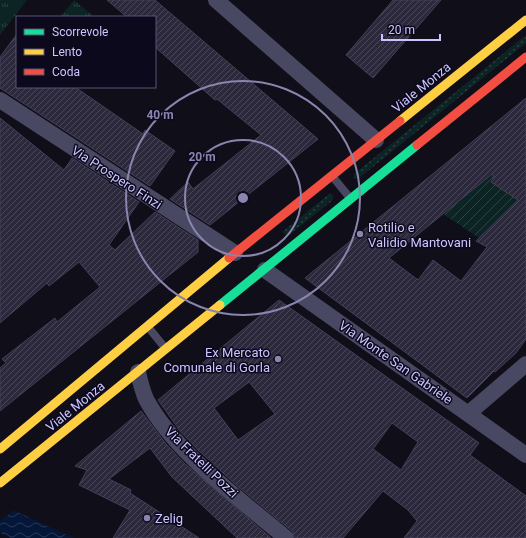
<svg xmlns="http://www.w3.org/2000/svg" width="526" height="538" viewBox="0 0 526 538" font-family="Roboto,sans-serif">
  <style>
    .grass { fill: url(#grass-dots) }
    .park { fill: url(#park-tufts) }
    .garden { fill: url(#garden-furrows) }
    .water { fill: url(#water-waves) }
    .pier { fill: #100e18 }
    .building { fill: url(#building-hatch); stroke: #423f58; fill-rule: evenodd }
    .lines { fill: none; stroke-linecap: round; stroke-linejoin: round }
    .lane { stroke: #494862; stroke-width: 8 }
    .street { stroke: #494862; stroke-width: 16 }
    .fast { stroke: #16e098; stroke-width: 9 }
    .slow { stroke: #ffcf43; stroke-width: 9 }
    .jam { stroke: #f24e42; stroke-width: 9 }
    .ring { fill: none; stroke: #8a85ae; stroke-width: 2 }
    .poi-dot { fill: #8a85ae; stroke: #0c091d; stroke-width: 1.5 }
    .labels { text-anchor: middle; stroke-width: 3; stroke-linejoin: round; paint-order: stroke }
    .street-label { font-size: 13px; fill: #cbc5ff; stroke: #0c091d }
    .poi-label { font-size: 13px; fill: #cbc5ff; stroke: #0c091d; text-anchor: start }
    .centre { fill: #8a85ae; stroke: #0c091d; stroke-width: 2 }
    .ring-label { font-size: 12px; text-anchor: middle; font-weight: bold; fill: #8a85ae; stroke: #0c091d; stroke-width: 3; stroke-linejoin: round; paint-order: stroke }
  </style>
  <defs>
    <pattern id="grass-dots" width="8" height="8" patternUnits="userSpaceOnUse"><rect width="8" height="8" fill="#0d2424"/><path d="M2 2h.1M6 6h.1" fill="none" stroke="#2f4245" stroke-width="1.8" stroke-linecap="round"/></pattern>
    <pattern id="park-tufts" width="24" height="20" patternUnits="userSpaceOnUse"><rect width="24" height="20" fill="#0d2424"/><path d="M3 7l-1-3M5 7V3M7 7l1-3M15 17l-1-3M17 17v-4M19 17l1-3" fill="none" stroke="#2f4245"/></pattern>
    <pattern id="garden-furrows" width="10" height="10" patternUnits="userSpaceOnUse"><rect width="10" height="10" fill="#0d2424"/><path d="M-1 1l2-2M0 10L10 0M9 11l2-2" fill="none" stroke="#2f4245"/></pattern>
    <pattern id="water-waves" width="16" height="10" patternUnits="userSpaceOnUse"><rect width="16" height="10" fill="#051738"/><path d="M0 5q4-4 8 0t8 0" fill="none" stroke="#283756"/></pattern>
    <pattern id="building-hatch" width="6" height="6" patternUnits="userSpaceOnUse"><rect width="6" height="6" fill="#2d293c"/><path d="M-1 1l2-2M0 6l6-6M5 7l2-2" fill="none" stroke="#4a4759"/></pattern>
  </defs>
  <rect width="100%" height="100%" fill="#100e18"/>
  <path class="grass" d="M526,35V43L358,179L354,178V174Z
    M329,194L333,195V200L288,236L282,232Z"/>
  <path class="park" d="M0,0H27L0,35Z
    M74,0L92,15L90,17H60Z"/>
  <path class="garden" d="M492,174L510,187L518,200L479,238L443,214Z"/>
  <path class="water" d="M0,504L74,538H10L0,533Z"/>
  <path class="pier" d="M0,502L15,509L0,521Z"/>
  <path class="building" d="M107,0H155L318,139L210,225L170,199L188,182L193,189L261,135L217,99L215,100L155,47V17H127Z
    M393,0H441L373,78L346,55Z
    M17,34V87H75L143,134L145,130L175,151L150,186L0,88V57Z
    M526,98V339L516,353L495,372L494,371L467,398L305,278ZM492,174L494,177L491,182L518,200L476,241L487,247L461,281L433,260L418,280L389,258Z
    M0,118L64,170L72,158L139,202L109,245L115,250L155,212L198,240V252L0,411V368L6,363L2,359L55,318L57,322L100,287L79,262L49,286L47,283L0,323Z
    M279,300L479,443L470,455L526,496V538H404L417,521L408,510L383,491L343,538H295L292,531L235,484L197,449L180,431L158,400ZM249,382L275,414L238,440L214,408ZM392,423L418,442L401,470L373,449Z
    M141,411L166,444L184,463L271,538H237L172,477L150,448L109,479L131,490L130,493L199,538H113L130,510L79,485L87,470L75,466Z"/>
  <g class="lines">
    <path class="lane" d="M332,176L350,198
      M148,327L166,349"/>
    <path class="street" d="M216,0L376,140
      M0,100L235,253
      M265,270L526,455
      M138,372C140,381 142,390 146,399C174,452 240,499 286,538
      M469,413L526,364"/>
    <path class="fast" d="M220,305L417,145"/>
    <path class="slow" d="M400,121L526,20
      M0,449L229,258
      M0,483L220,305"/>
    <path class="jam" d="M417,145L526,57
      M229,258L400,121"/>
  </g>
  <g class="ring">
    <circle cx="243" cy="198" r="58"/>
    <circle cx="243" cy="198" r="117"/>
  </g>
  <g class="poi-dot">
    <circle cx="360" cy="234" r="4"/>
    <circle cx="278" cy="359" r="4"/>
    <circle cx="147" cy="518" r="4"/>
  </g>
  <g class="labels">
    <g class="street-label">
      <text transform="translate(421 87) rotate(-39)" y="5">Viale Monza</text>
      <text transform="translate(117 177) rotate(33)" y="5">Via Prospero Finzi</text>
      <text transform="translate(396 362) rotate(35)" y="5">Via Monte San Gabriele</text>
      <text transform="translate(75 406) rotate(-39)" y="5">Viale Monza</text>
      <text transform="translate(202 462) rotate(44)" y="5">Via Fratelli Pozzi</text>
    </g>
    <g class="poi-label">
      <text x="368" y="232">Rotilio e<tspan x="368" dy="15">Validio Mantovani</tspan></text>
      <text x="270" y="357" text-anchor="end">Ex Mercato<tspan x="270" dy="15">Comunale di Gorla</tspan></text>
      <text x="155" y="523">Zelig</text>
    </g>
  </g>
  <circle cx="243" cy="198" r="6" class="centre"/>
  <g class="ring-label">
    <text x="160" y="119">40 m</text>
    <text x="202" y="161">20 m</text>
  </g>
  <rect x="16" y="16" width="140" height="72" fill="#0c091d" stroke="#585477"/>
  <rect x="24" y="29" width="20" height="6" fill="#16e098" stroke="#585477"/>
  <text x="52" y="36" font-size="12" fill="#cbc5ff">Scorrevole</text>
  <rect x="24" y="49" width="20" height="6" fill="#ffcf43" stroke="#585477"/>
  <text x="52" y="56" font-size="12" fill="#cbc5ff">Lento</text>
  <rect x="24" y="69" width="20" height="6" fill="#f24e42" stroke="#585477"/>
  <text x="52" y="76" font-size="12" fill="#cbc5ff">Coda</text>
  <path d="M382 34v6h58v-6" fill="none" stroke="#cbc5ff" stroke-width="2"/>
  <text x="388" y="34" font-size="12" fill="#cbc5ff" stroke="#0c091d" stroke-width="3" paint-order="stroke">20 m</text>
</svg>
